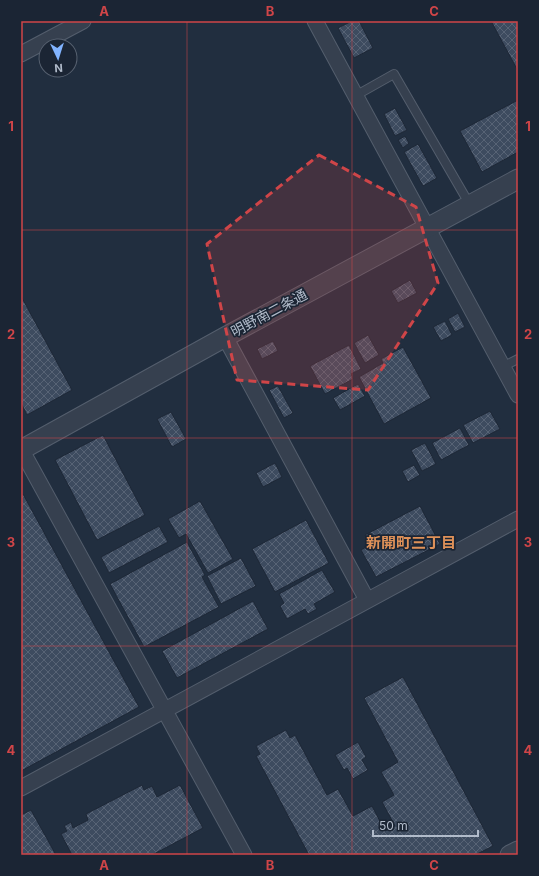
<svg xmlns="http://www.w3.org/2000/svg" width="539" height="876" viewBox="0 0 539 876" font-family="Inter,'Noto Sans JP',sans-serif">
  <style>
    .building { fill: url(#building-cross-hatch); stroke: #1d2736 }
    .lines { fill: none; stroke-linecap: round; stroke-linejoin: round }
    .service-casing { stroke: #545e6d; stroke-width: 10 }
    .minor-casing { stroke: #545e6d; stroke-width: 17 }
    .tertiary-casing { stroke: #545e6d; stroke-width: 21 }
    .service { stroke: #36404f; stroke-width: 8 }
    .minor { stroke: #36404f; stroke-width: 15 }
    .tertiary { stroke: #36404f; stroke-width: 19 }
    .marked { fill: #cf4548; fill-opacity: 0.2; stroke: #cf4548; stroke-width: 3; stroke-dasharray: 8 5; stroke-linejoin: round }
    .grid { fill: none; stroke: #cf4548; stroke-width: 1; stroke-opacity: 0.55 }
    .labels { text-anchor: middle; stroke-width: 3.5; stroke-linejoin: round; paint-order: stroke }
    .street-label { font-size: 14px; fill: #b1bbca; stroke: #1b2534 }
    .neighbourhood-label { font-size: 15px; font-weight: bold; fill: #de9159; stroke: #1b2534 }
    .neatline { fill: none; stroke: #cf4548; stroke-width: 1.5 }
    .grid-label { font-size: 13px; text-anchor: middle; font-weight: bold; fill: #cf4548 }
  </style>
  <defs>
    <pattern id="building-cross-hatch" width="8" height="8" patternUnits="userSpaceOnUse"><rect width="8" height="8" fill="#3d4b5f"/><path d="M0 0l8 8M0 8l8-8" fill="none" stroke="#576375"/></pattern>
  </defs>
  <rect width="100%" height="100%" fill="#212e3f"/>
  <path class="building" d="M352,21H359L373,48L354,58L338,28Z
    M491,21H518V71Z
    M518,100V152L482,172L460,131Z
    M395,108L407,130L395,136L384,114Z
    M405,136L409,143L403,148L398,140Z
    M418,144L437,178L423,186L404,152Z
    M410,280L417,293L398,303L391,291Z
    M21,296L72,390L27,415L21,403Z
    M458,313L465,327L455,332L448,319Z
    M445,321L452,335L441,341L433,327Z
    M368,335L379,355L365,363L354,343Z
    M273,341L278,351L262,359L257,349Z
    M349,345L361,369L351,374L353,379L325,394L310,366Z
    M403,347L431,398L384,424L359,377L383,363L381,359Z
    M358,384L365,396L340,410L333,398Z
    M278,386L293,413L284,418L269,390Z
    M490,411L500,429L473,443L463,425Z
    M171,412L186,439L172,447L157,419Z
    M460,428L469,445L441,460L432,443Z
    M103,435L145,515L97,540L55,460Z
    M425,443L436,464L422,471L411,450Z
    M275,463L282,477L263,487L256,473Z
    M414,465L420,475L408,482L402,471Z
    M23,494L139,707L21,771V495Z
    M200,501L233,559L208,573L186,534L179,538L168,519Z
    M420,506L440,544L376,577L361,550L370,545L365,535Z
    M306,520L329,563L275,592L252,549Z
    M159,526L168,542L109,573L101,557Z
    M187,542L205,575L202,577L219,607L144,647L110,584Z
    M241,558L256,586L221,604L207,576Z
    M322,570L335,592L314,604L317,609L308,614L305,609L287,619L280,606L284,603L279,594Z
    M253,601L268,629L177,678L162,651Z
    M403,677L493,846L475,855H309L256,756L260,754L256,746L286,730L290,738L295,735L327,795L338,789L353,816L372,806L385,831L395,826L382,802L394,795L381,772L398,762L364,698Z
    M358,742L366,757L362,760L368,770L353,779L347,768L344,770L335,755Z
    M142,785L144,790L152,786L157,797L180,785L203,828L152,855H72L61,834L67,831L64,826L71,822L73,828L88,820L86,814Z
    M31,810L56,855H21V815Z"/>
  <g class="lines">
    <g class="service-casing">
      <path id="service" d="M355,96L394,74L470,205
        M502,367L518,359"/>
    </g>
    <g class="minor-casing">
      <path id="minor" d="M315,21L518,395
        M21,54L83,21
        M225,337L367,600
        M21,449L244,855
        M21,788L518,519"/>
    </g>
    <g class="tertiary-casing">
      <path id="tertiary" d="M21,450L225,337L518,179
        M510,855L518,851"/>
    </g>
    <use href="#service" class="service"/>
    <use href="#minor" class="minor"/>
    <use href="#tertiary" class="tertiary"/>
  </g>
  <path class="marked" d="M319,155L416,207L438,283L368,390L237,380L207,244Z"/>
  <path class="grid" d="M187,21V855M352,21V855M21,230H518M21,438H518M21,646H518"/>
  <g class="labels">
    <g class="street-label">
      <text transform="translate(269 313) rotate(-28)" y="5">明野南二条通</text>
    </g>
    <g class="neighbourhood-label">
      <text x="411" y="548">新開町三丁目</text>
    </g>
  </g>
  <rect width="539" height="876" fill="none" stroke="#1b2534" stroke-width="44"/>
  <g transform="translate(58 58) rotate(176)"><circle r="19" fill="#1b2534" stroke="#576170"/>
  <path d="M0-3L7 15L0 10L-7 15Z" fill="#81b3ff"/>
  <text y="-6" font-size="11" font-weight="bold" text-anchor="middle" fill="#b1bbca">N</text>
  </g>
  <path d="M373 830v6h105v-6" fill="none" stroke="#b1bbca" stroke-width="2"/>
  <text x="379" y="830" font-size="12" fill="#b1bbca" stroke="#1b2534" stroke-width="3" paint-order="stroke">50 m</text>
  <rect x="22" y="22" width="495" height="832" class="neatline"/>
  <g class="grid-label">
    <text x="104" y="16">A</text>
    <text x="270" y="16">B</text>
    <text x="434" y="16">C</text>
    <text x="11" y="131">1</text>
    <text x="528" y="131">1</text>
    <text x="11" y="339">2</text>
    <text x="528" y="339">2</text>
    <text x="11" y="547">3</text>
    <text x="528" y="547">3</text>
    <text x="11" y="755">4</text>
    <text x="528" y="755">4</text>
    <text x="104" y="870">A</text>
    <text x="270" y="870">B</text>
    <text x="434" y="870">C</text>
  </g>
</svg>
